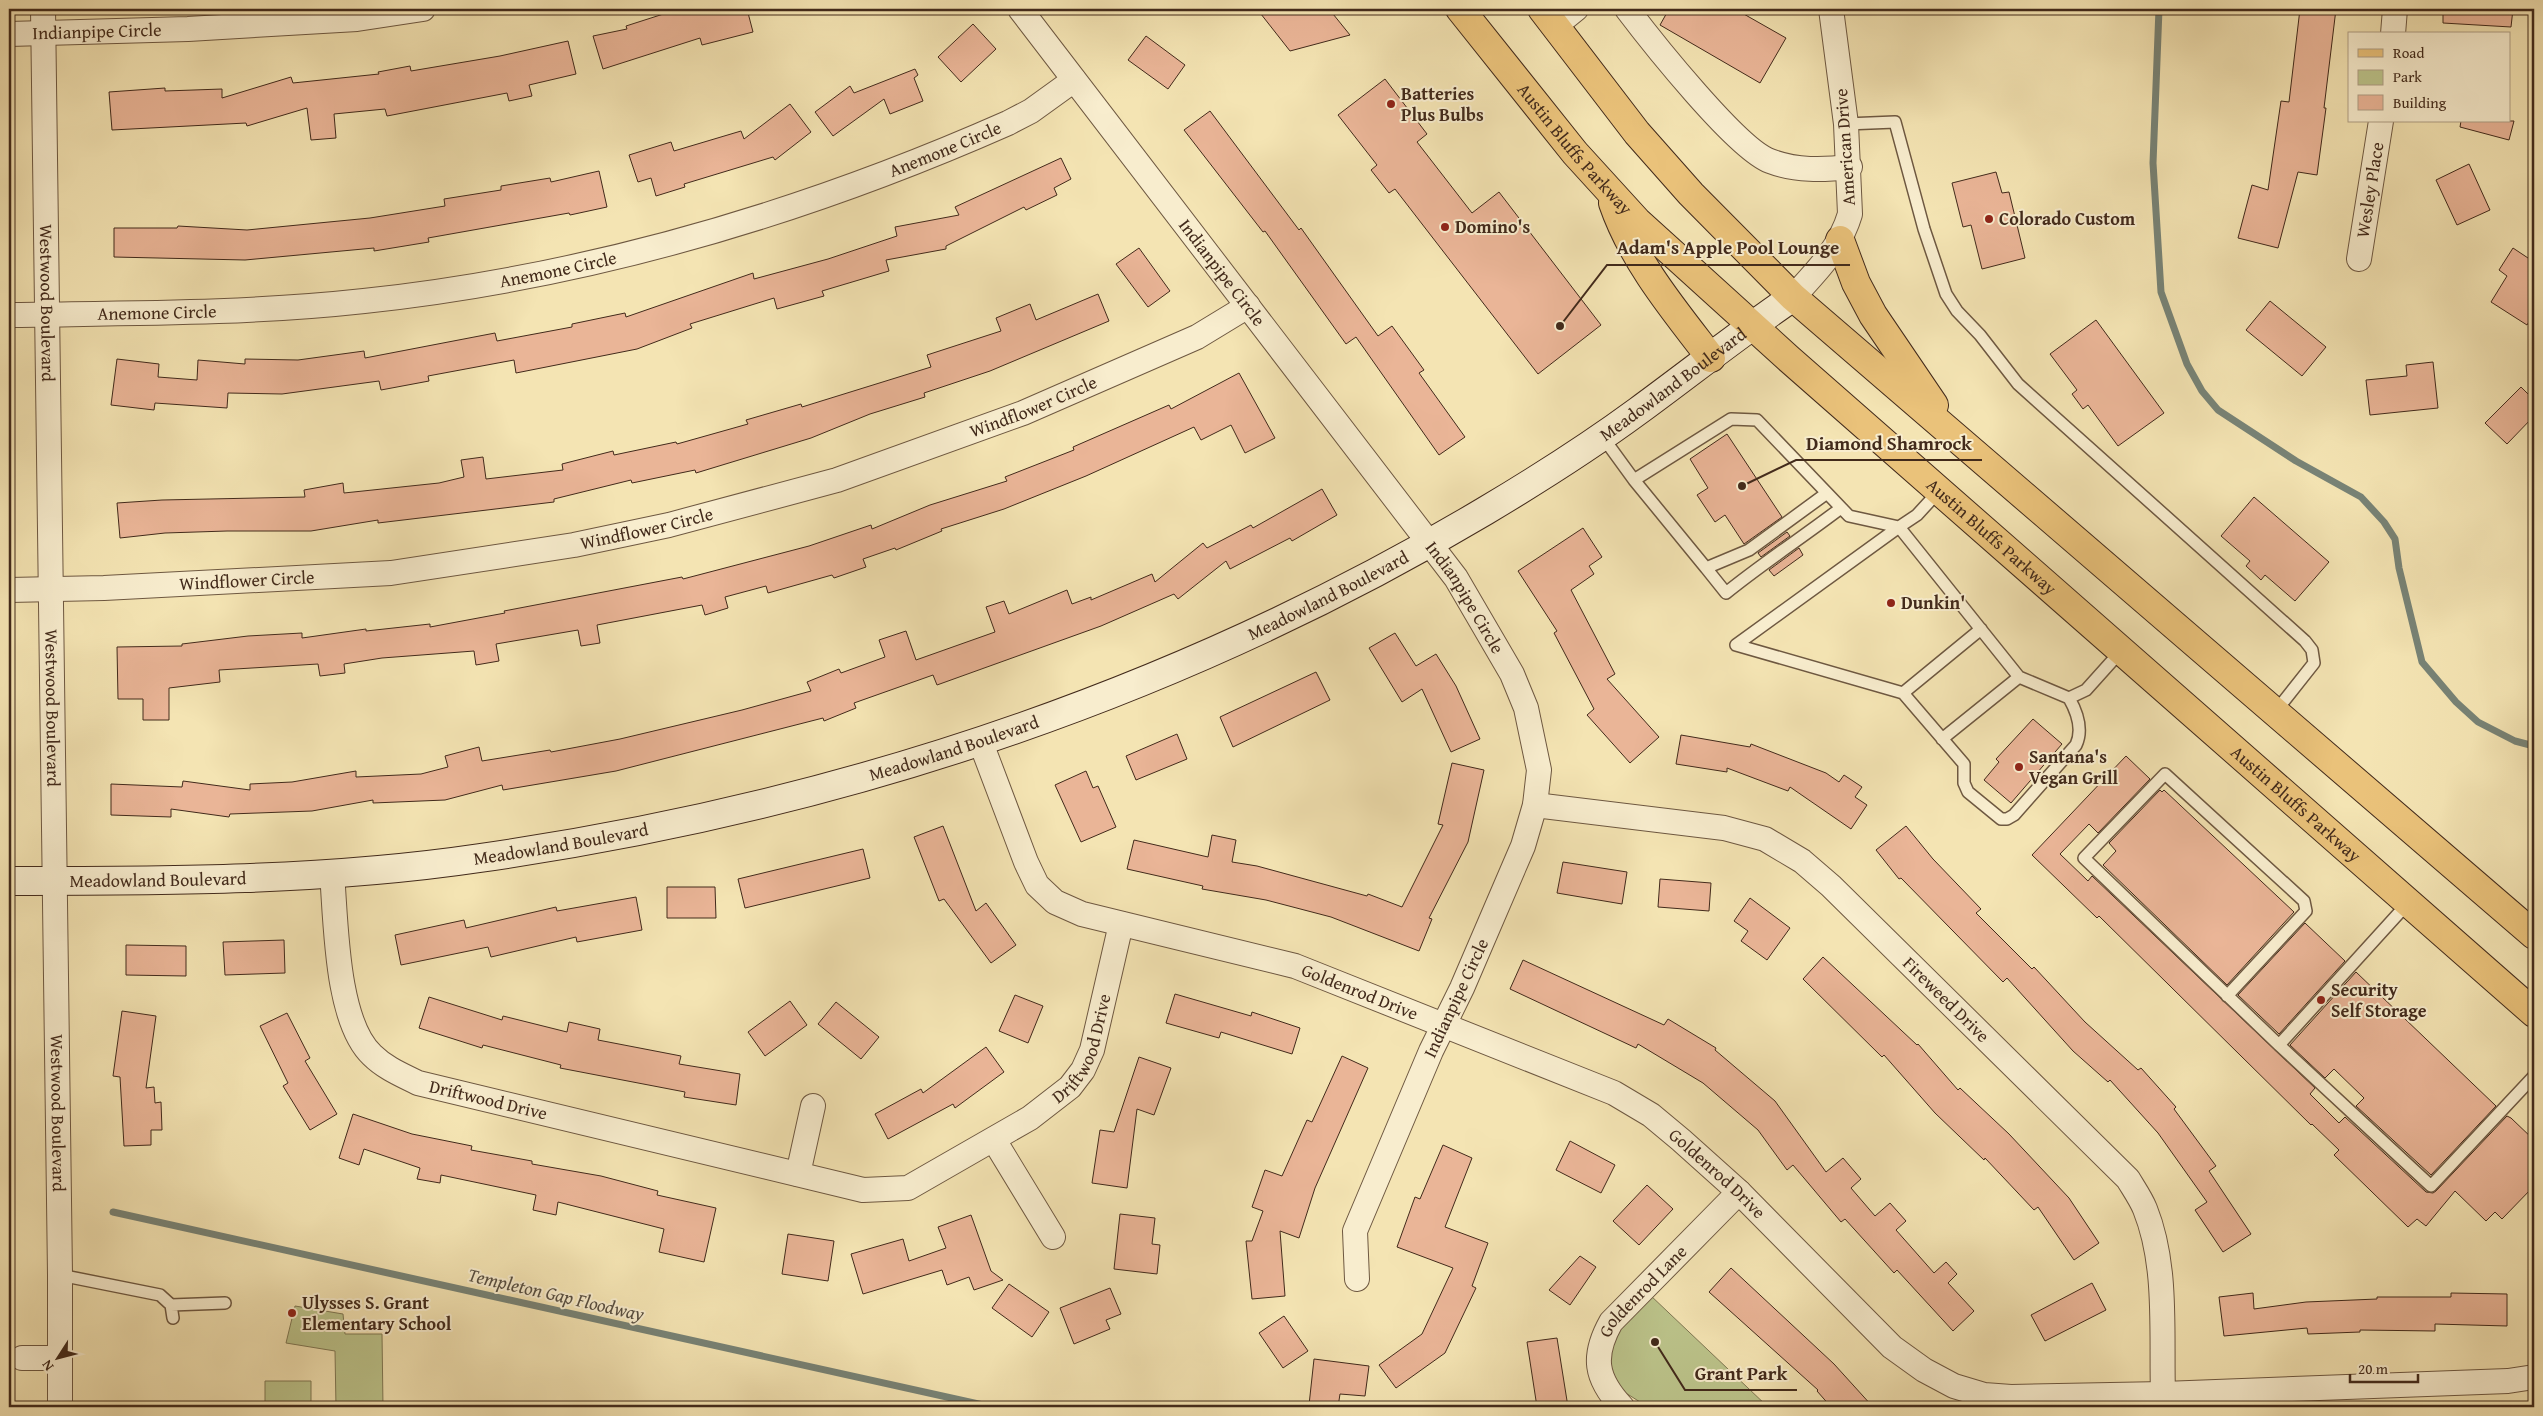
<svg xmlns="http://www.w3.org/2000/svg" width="2543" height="1416" viewBox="0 0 2543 1416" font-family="'Gentium Book Plus',serif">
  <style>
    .green { fill: #bcc48b; stroke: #7f7753 }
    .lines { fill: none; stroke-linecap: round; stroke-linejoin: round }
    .stream { stroke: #788376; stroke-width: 7 }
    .building { fill: #eab597; stroke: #422a1b }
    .lane-casing { stroke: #6e5841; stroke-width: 14 }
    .street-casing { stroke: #6e5841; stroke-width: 26 }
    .secondary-casing { stroke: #422a1b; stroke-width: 30 }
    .primary-casing { stroke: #422a1b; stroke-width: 30 }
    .lane { stroke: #f8edce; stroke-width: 11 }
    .street { stroke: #f8edce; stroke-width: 24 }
    .secondary { stroke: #f8edce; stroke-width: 28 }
    .primary { stroke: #eac27a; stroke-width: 28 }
    .poi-dot { fill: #8f2418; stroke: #f8edce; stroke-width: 2 }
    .labels { text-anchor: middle; stroke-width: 4; stroke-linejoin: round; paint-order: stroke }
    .street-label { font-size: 18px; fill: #422a1b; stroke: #f8edce }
    .poi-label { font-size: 18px; font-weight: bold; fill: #422a1b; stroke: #f8edce; text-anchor: start }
    .water-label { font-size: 19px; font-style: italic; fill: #584f41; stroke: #f8edce }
    .leader { fill: none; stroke: #422a1b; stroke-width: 2 }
    .callout-dot { fill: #422a1b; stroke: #f8edce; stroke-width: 2 }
    .callout-label { font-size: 19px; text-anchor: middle; font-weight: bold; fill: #422a1b; stroke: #f8edce; stroke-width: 4; stroke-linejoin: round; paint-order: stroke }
  </style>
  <rect width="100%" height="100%" fill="#f4e4b3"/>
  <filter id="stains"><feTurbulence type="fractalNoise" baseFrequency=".004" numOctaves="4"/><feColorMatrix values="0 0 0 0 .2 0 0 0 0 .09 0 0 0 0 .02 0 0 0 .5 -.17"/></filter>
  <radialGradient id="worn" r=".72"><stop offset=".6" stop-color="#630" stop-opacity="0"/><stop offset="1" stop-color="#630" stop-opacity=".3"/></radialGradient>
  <path class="green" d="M1649,1294L1768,1407H1648L1621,1390L1612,1376L1605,1356L1618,1327Z
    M295,1306L343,1314L345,1334H382L383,1407H336L335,1351L286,1343Z
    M265,1381H311V1407H265Z"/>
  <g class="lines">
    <path class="stream" d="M2159,9L2153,163L2161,292L2187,364L2202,391L2218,410L2296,461L2361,497L2384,522L2395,539L2399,568L2422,662L2456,702L2478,722L2515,741L2534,746
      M113,1212L992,1407"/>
  </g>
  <path class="building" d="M679,9H747L753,32L702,45L700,38L603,69L593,36L627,29L626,26Z
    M1257,9H1329L1350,35L1290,51Z
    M1669,9H1735L1786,38L1760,83L1660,25Z
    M2300,9H2336L2324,108H2326L2317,175L2298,172L2278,248L2238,238L2252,185L2268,190L2281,101L2289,102Z
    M2443,9H2513L2511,27L2443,23Z
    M973,24L996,49L961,82L938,57Z
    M1146,36L1185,65L1168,89L1128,60Z
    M568,41L576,74L529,85L532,96L509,101L507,93L387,116L385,109L334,114L336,138L311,140L307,108L247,126L246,123L112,130L109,92L165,88V91L222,89V98L291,77L293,83L379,74L378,72L410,66L411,71L500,56Z
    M915,69L918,75L914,78L923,101L890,114L884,99L833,136L815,112L850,86L854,93Z
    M1385,79L1427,134L1417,142L1472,213L1499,192L1601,325L1538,374L1395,189L1389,193L1371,170L1377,165L1338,115Z
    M790,104L811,132L775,160L773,157L684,184L685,187L656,196L651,178L638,182L629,155L671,142L674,151L741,131L744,139Z
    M1210,111L1299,230L1301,228L1378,336L1392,326L1424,370L1419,373L1465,437L1439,455L1356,337L1346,344L1265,231L1263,232L1184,130Z
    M2461,121H2514L2509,140L2460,127Z
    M1061,158L1071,179L1054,188L1057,195L1026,210L1024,207L946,246V249L886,260L889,271L822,291L824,296L777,309L774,298L690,324L692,328L637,349L516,373L514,360L428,376L429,381L381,390L379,381L282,394L228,393L227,408L155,403L154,410L111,405L117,359L159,364L158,377L197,380L198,360L245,364V359L298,360L364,351L365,358L495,333L497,341L572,327V324L625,313L626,317L753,273L754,279L828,259L897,236L895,227L959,215L955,207Z
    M2469,164L2490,210L2457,225L2436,180Z
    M599,171L607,207L570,215L569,213L428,238L429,242L374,251V248L245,260L114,257V228H177L178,226L247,230L370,218L445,206L444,199L501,190V186L550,178L551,182Z
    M1996,172L2002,193L2009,192L2025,258L1982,269L1971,225L1963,227L1952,183Z
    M1139,248L1170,291L1148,307L1116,264Z
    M2513,248L2534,262V313L2527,325L2491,302L2507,276L2499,270Z
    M1098,294L1109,321L990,371L924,393L925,397L870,414L811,438L696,473L695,470L632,483L631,480L554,499V502L378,523V520L311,531H227L165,533L120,538L117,503L162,500L305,497L304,490L343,483L344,493L439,483L464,477L461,460L483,457L486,479L563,470L562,464L613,451L614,455L676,442L677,444L748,424L746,420L801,404L802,407L931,367L927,355L1001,331L996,318L1030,304L1036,320Z
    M2270,301L2326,347L2302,376L2246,330Z
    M2096,320L2164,413L2118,446L2088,405L2083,409L2072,394L2077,390L2050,354Z
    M2433,362L2438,408L2370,415L2366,380L2407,376L2406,365Z
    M1239,373L1275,438L1245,453L1231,425L1201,440L1194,427L1086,476L1004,509L941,529L942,531L896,550L895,548L863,559L866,567L834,578L832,575L768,593L766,586L725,597L728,608L705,615L702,605L597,625L600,643L581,646L578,630L496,644L499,661L476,665L474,651L382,658L344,664L345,673L320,676L318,664L219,670L220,682L169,688V720H143V699H118L117,647L182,646V644L248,636L302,633V638L366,629V631L430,624V627L505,613L504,611L682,577L683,579L809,546L871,525L872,529L930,505L1007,481L1005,477L1074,450L1073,447L1169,405L1171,409Z
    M2521,387L2534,400V416L2507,444L2485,423Z
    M1727,434L1782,517L1744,544L1725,515L1715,522L1697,495L1708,488L1690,459Z
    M1322,489L1337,515L1292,541L1290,538L1230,569L1226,561L1178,599L1174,594L1101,626L937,685L933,675L854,703L856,708L824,721L823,718L616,771L503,790L502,785L445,800L373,803V800L312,811L230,814L229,817L171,809V817L111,815V784L182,787L183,781L250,790V784L292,782L356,771V777L421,774L448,767L445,756L479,747L482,761L550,750L551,752L620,739L742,710L811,691L807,682L839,669L841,673L885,657L879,640L906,631L916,660L995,632L986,607L1004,601L1009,614L1067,590L1072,604L1091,597V600L1152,574L1155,582L1203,543L1207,548L1251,525L1253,528Z
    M2254,497L2329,562L2295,601L2265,575L2261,580L2246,566L2250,561L2221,536Z
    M1583,528L1602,557L1589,566L1594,574L1571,590L1615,674L1607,679L1659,737L1630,763L1587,715L1594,709L1554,633L1557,631L1518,571Z
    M1787,532L1790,536L1761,557L1758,553Z
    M1799,548L1803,555L1774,576L1769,570Z
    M1395,633L1416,666L1436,654L1456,686L1480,739L1451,752L1422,689L1402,702L1369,648Z
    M1316,672L1330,700L1233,747L1220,717Z
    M2033,719L2062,744L2011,803L1984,780L1999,762L1996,759Z
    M1177,734L1187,759L1136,780L1126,756Z
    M1681,735L1750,747L1751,744L1826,773L1839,782L1844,775L1862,787L1855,797L1867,805L1851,829L1790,787L1788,791L1727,768V772L1676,764Z
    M2126,756L2150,779L2098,833L2089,824L2060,854L2088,881L2092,876L2315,1088L2310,1094L2339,1123L2345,1117L2426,1192L2433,1193L2436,1191L2507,1116L2511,1118L2534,1140V1186L2502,1219L2495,1212L2486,1221L2455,1191L2426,1226L2417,1219L2408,1227L2334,1155L2339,1150L2312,1124L2311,1125L2099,916L2097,918L2032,855Z
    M1452,763L1484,770L1468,842L1429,918L1432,919L1419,951L1331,917L1266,900L1202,889L1203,886L1127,869L1134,840L1208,857L1212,835L1236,840L1232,862L1257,866L1367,896L1368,894L1402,907L1443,825L1438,824Z
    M1086,771L1093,788L1098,786L1116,827L1081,842L1055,785Z
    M2160,790L2162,792L2164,790L2294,912L2227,985L2103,865L2116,851L2109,843Z
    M943,826L976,911L986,903L1016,945L991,963L944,899L939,901L914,837Z
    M1906,826L1933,859L1981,909L1976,913L2032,969L2034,967L2085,1022L2138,1070L2141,1068L2176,1107L2174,1109L2216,1166L2209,1171L2251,1234L2223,1252L2195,1210L2207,1202L2158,1133L2110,1080L2108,1082L2073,1051L2007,978L2003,982L1901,878L1899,879L1876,850Z
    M863,849L870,878L745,908L738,879Z
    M1563,862L1627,872L1622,904L1557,893Z
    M1660,879L1711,883L1709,911L1658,907Z
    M667,887H715L716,918H667Z
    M636,897L642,930L577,942L576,937L491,957L488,947L401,965L395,935L464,920L466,928L556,907L557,911Z
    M1750,898L1790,928L1767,960L1741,941L1748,931L1734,921Z
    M2305,923L2345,961L2279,1034L2238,995Z
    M284,940L285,973L225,975L223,942Z
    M126,945L186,946V976L126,975Z
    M1823,957L1917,1045L1918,1044L1958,1090L1960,1088L2009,1134L2069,1198L2099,1243L2074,1260L2038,1207L2034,1210L1985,1158L1984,1160L1935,1113L1884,1055L1882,1057L1803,979Z
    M1523,960L1664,1025L1668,1019L1716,1048L1715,1050L1775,1101L1826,1172L1843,1158L1861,1179L1851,1188L1875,1216L1890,1203L1906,1221L1896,1230L1934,1273L1946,1262L1957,1274L1948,1283L1974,1311L1953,1331L1897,1270L1894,1273L1845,1219L1841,1222L1793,1165L1787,1170L1758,1130L1703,1083L1638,1044L1636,1048L1510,989Z
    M2356,972L2496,1106L2431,1175L2356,1106L2364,1098L2334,1069L2325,1078L2290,1045Z
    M1175,994L1251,1016L1252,1012L1300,1028L1292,1054L1221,1032L1219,1038L1166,1023Z
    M1015,995L1043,1006L1028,1043L999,1031Z
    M429,997L502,1020L503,1016L567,1032L569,1022L600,1029L598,1040L681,1056L679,1064L740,1074L736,1105L684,1097L685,1092L560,1068L561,1065L483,1045L482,1048L419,1028Z
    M790,1001L807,1025L765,1056L748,1032Z
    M836,1002L879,1037L861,1059L818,1024Z
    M122,1011L156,1016L146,1088L154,1087L155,1103L161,1102L162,1130H151V1145L124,1146L120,1077L113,1076Z
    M287,1013L310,1058L305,1061L337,1114L310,1130L283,1086L288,1083L260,1026Z
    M986,1047L1004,1072L955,1108L953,1104L888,1139L875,1114L921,1089L923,1093Z
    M1342,1056L1368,1068L1315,1188L1299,1238L1280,1231L1285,1296L1252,1299L1246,1241H1252L1263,1211L1252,1207L1265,1170L1282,1176L1307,1120L1312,1122Z
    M1139,1057L1171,1068L1154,1115L1137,1109L1127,1188L1092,1183L1100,1130L1114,1132Z
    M353,1114L412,1134L472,1146L471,1150L532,1161V1164L601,1176L658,1191L657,1195L716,1208L704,1262L659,1252L664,1229L558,1202L556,1215L533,1210L536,1195L441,1175L440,1183L417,1179L420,1168L364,1149L359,1165L339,1158Z
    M1570,1141L1615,1165L1601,1193L1556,1170Z
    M1443,1145L1472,1158L1445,1227L1488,1243L1472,1286L1476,1288L1445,1353L1396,1388L1379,1365L1422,1334L1453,1268L1397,1247L1415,1197L1420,1199Z
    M1647,1185L1673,1209L1639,1245L1613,1221Z
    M1120,1214L1155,1218L1152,1244L1160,1245L1157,1274L1114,1269Z
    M971,1215L991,1271L1003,1280L974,1290L969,1277L947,1285L942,1270L863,1294L851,1254L903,1239L909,1261L946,1248L938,1227Z
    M788,1234L834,1241L828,1281L782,1274Z
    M1580,1256L1596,1267L1570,1305L1549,1290Z
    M1731,1268L1834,1364L1873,1407H1831L1817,1391L1818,1390L1709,1292Z
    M2092,1283L2106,1310L2045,1341L2031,1315Z
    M1009,1284L1049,1312L1032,1337L992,1308Z
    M1110,1288L1121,1314L1106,1320L1110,1329L1074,1344L1060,1308Z
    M2253,1293L2254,1309L2306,1302L2377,1299V1297H2451V1293L2507,1294V1326L2435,1324V1331L2360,1330V1332L2308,1334L2307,1328L2224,1336L2219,1297Z
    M1284,1316L1308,1351L1283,1368L1259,1333Z
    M1557,1338L1568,1407H1537L1527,1342Z
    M1314,1359L1369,1366L1365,1396L1340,1394L1338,1407L1309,1405Z"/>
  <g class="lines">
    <g class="lane-casing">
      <path id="lane" d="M1846,124L1895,122L1924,229L1946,294L1957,311L1980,335L2018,384L2305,641L2312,650L2314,663L2276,711
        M1602,436L1634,480
        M1827,493L1749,550L1706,568L1634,480L1731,419L1757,420L1849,516L1899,527L1917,515L1939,491
        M1706,568L1726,593C1763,563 1803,537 1841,508
        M1903,693L1981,629
        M2069,698C2077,712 2083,730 2076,745L2014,815L2007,819H2001L1968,792L1964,783V764L1903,693L1736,645L1899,527L2019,677L2069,698L2086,690L2121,651
        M1942,739L2019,677
        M2408,903L2279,1045L2431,1186L2534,1076
        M2227,996L2306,911L2304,901L2165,774L2084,858L2279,1045
        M60,1275L160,1295L171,1305L173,1318
        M171,1305L225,1303"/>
    </g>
    <g class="street-casing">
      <g id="street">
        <path id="s1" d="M43,9L60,1275V1407"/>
        <path id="s2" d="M1020,9L1456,578L1512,674L1526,708L1539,770L1535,805L1523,846L1462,988L1431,1051L1355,1231L1357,1279"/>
        <path d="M1627,9C1652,42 1737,149 1770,161C1796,171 1823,170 1850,167"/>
        <path d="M1555,26L1576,9"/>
        <path id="s3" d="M9,34L188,29L357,19L423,9"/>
        <path d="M2393,34L2395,9"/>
        <path id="s4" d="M2359,259L2381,121"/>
        <path d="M1793,297C1817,271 1840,248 1850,214L1846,124L1831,9"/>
        <path id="s5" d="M9,315C128,313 246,314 364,301C589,277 802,214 1008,123L1031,111L1074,80"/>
        <path id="s6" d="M9,590L104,588L391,573L574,545L669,525L837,480L1023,413L1197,337L1248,306"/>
        <path id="s7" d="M981,743L1026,862L1037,885L1055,902L1082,914L1295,966L1614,1093L1651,1115L1681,1140L1739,1192L1892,1347L1924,1370L1954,1386L1984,1395L2011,1397L2163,1394L2508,1381L2534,1377"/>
        <path id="s8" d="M1535,805L1724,828L1765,839L1802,861L1831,886L2128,1179C2134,1189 2141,1199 2145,1209C2168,1266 2161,1334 2163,1394"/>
        <path id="s9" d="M332,873C336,922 336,1021 372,1055C385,1068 402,1075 418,1083L863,1190L908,1188L1030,1118L1070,1087L1083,1070L1092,1050L1121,924"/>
        <path d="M994,1140L1053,1237"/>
        <path d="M798,1174L813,1106"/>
        <path d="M22,1358H60"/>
        <path id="s10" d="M1622,1407C1595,1378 1592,1356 1611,1322L1739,1192"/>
      </g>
    </g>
    <g class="secondary-casing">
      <g id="secondary">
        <path id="s11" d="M9,881C165,881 325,881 480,858C836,807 1176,695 1485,511C1537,480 1589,447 1638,411C1690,373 1740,333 1793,297"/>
      </g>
    </g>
    <g class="primary-casing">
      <g id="primary">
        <path id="s12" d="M1460,9L1575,153L1637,221L1788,358L2534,1013"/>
        <path d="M1542,9L1637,133L1691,194L1793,297L2534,935"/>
        <path d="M1613,203C1633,261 1674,310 1711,358"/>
        <path d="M1840,240L1856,283L1873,315L1934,405"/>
      </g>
    </g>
    <use href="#lane" class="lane"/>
    <use href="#street" class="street"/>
    <use href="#secondary" class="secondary"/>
    <use href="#primary" class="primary"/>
  </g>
  <g class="poi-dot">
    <circle cx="1391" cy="104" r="5"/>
    <circle cx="1989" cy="219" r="5"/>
    <circle cx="1445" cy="227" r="5"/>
    <circle cx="1891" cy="603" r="5"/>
    <circle cx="2019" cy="767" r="5"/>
    <circle cx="2321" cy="1000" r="5"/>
    <circle cx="292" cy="1313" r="5"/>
  </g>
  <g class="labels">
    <g class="street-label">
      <text dy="6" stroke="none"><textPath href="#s3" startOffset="88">Indianpipe Circle</textPath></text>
      <text transform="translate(1845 147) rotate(-94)" y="6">American Drive</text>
      <text dy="6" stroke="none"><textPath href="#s5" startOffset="958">Anemone Circle</textPath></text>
      <text dy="6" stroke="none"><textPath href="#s12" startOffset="181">Austin Bluffs Parkway</textPath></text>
      <text dy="6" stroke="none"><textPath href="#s4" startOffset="70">Wesley Place</textPath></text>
      <text dy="6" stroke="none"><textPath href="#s5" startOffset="552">Anemone Circle</textPath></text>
      <text dy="6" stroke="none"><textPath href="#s2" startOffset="332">Indianpipe Circle</textPath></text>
      <text dy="6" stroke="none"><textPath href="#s1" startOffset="294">Westwood Boulevard</textPath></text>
      <text dy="6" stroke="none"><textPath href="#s5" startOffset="148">Anemone Circle</textPath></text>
      <text dy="6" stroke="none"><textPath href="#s11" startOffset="1769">Meadowland Boulevard</textPath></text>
      <text dy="6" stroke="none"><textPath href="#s6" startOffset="1048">Windflower Circle</textPath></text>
      <text dy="6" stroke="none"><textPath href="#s6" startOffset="642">Windflower Circle</textPath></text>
      <text dy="6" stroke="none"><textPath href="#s12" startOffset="751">Austin Bluffs Parkway</textPath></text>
      <text dy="6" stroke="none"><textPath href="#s6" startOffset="238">Windflower Circle</textPath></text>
      <text dy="6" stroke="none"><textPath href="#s11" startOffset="1364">Meadowland Boulevard</textPath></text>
      <text dy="6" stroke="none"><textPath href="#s2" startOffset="738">Indianpipe Circle</textPath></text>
      <text dy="6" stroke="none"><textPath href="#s1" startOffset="699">Westwood Boulevard</textPath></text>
      <text dy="6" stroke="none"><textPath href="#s11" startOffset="959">Meadowland Boulevard</textPath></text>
      <text dy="6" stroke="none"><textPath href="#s12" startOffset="1156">Austin Bluffs Parkway</textPath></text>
      <text dy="6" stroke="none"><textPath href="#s11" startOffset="554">Meadowland Boulevard</textPath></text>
      <text dy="6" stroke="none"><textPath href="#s11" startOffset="149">Meadowland Boulevard</textPath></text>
      <text dy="6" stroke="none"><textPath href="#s7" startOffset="496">Goldenrod Drive</textPath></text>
      <text transform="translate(1456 998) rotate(-65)" y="6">Indianpipe Circle</text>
      <text dy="6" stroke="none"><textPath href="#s8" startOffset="476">Fireweed Drive</textPath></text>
      <text dy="6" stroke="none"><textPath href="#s9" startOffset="978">Driftwood Drive</textPath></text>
      <text dy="6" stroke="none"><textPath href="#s9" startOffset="316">Driftwood Drive</textPath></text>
      <text dy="6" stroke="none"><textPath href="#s1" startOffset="1104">Westwood Boulevard</textPath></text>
      <text dy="6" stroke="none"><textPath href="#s7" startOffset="901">Goldenrod Drive</textPath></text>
      <text dy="6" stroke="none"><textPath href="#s10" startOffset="138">Goldenrod Lane</textPath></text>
    </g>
    <g class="poi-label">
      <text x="1401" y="100">Batteries<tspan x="1401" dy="21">Plus Bulbs</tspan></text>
      <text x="1999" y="225">Colorado Custom</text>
      <text x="1455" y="233">Domino's</text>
      <text x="1901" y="609">Dunkin'</text>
      <text x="2029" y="763">Santana's<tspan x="2029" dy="21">Vegan Grill</tspan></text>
      <text x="2331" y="996">Security<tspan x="2331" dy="21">Self Storage</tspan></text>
      <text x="302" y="1309">Ulysses S. Grant<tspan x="302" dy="21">Elementary School</tspan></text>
    </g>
    <g class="water-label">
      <text transform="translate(556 1294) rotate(13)" y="7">Templeton Gap Floodway</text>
    </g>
  </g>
  <path class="leader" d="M1560 326L1607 265H1850M1742 486L1796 460H1982M1655 1342L1685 1390H1797"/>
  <g class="callout-dot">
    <circle cx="1560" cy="326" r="5"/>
    <circle cx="1742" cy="486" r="5"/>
    <circle cx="1655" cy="1342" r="5"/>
  </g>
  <g class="callout-label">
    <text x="1728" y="254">Adam's Apple Pool Lounge</text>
    <text x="1889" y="450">Diamond Shamrock</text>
    <text x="1741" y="1380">Grant Park</text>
  </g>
  <rect width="2543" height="1416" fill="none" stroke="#f4e4b3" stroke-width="30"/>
  <rect x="10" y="10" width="2523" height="1396" fill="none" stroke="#422a1b" stroke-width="2.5"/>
  <rect x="15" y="15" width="2513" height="1386" fill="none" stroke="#422a1b"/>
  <rect x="2348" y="32" width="162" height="90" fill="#f8edce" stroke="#af9f86"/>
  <rect x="2358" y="49" width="25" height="8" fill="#eac27a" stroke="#af9f86"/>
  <text x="2393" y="58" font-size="15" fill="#422a1b">Road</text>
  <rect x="2358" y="70" width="25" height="15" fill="#bcc48b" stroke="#af9f86"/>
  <text x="2393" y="82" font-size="15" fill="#422a1b">Park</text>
  <rect x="2358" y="95" width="25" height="15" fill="#eab597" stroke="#af9f86"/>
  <text x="2393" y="108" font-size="15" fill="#422a1b">Building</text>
  <g transform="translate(58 1358) rotate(234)" stroke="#f8edce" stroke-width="4" paint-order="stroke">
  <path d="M0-4L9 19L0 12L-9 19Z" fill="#422a1b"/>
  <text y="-8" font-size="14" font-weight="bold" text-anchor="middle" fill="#422a1b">N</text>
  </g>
  <path d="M2350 1374v8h68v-8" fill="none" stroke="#422a1b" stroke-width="2.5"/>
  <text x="2358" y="1374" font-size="15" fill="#422a1b" stroke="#f8edce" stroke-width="4" paint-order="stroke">20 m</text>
  <rect width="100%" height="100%" filter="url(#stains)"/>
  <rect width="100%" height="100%" fill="url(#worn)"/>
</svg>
